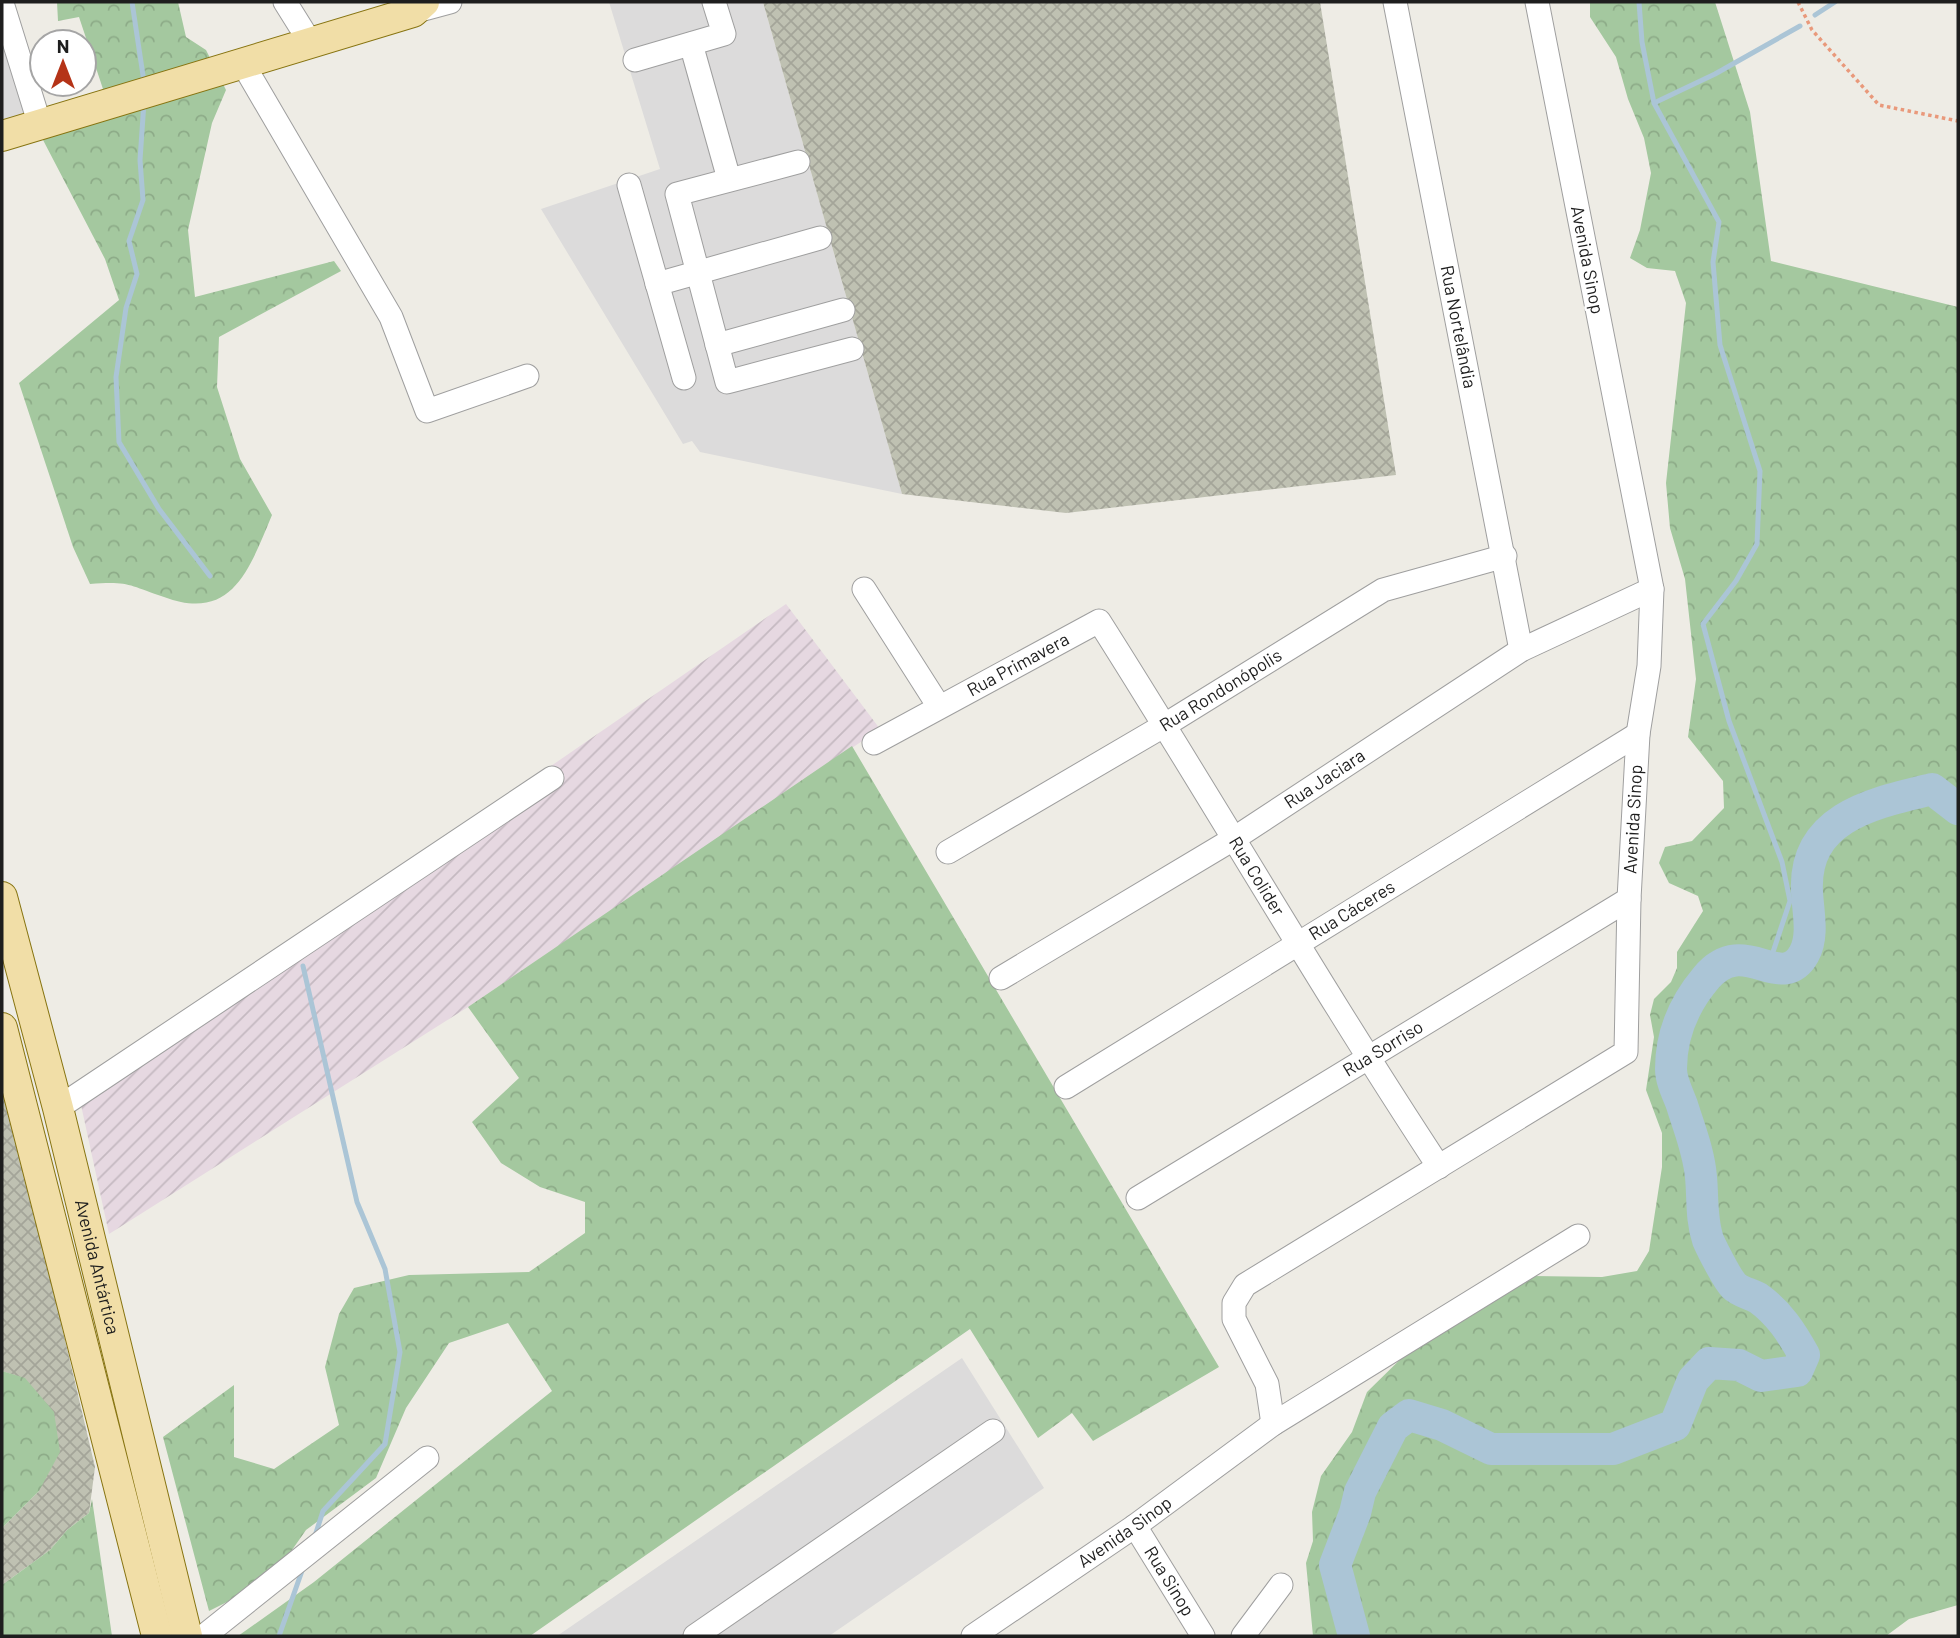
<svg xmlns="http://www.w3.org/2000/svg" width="1960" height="1638" viewBox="0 0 1960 1638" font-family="Barlow,sans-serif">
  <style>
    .residential { fill: #dcdbdb }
    .industrial { fill: url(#industrial-furrows) }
    .construction { fill: url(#construction-cross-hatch) }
    .forest { fill: url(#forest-crowns) }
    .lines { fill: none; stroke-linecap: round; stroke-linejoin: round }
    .stream { stroke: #abc5d6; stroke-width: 5 }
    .river { stroke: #abc5d6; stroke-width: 32 }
    .minor-casing { stroke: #9f9f9f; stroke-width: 25 }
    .major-casing { stroke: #877411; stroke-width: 32 }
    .path { stroke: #e9997b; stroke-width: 3.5; stroke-dasharray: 3.5 3.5; stroke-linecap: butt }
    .minor { stroke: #fff; stroke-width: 23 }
    .major { stroke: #f1dea7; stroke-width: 30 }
    .labels { text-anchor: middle; stroke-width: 5; stroke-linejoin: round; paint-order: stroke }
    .street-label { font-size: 18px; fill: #1e1e1e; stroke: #fff }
  </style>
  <defs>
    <pattern id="industrial-furrows" width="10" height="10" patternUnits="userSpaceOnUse" patternTransform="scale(1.75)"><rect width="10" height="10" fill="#e6d8e1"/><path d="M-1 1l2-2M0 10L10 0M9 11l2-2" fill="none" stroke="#c5b9c1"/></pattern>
    <pattern id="construction-cross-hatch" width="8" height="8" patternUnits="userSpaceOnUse" patternTransform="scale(1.75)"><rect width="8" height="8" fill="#bfc1b2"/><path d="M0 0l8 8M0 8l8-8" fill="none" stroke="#a4a599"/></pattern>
    <pattern id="forest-crowns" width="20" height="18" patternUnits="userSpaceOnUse" patternTransform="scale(1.75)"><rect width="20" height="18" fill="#a4c89f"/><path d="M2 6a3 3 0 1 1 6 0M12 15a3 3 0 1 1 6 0" fill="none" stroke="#8dab88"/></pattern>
  </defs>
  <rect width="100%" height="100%" fill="#eeece5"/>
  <path class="residential" d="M609,2H763L902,494L700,452L692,441L683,444L541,209L660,169Z
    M2,37L30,115L2,122Z
    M962,1358L1044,1488L829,1636H557Z"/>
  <path class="industrial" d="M786,604L880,729L468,1007L109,1234L81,1105L561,782L551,766Z"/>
  <path class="construction" d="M763,2H1320L1396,475L1066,513L902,494Z
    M2,1073L95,1467L89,1513L67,1530L50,1550L2,1585V1528L39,1491L25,1379L2,1371Z"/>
  <path class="forest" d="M57,2H178L186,37L206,50L226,90L212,123L188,230L195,297L334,261L341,271L219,337L217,387L240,459L272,515C250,567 233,623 164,597C128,585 129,581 90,584L73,547L19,383L119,300L105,259L30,115L104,92L79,17L58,21Z
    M1590,2H1715L1750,112L1771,261L1958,307V1605L1909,1619L1886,1636H1313L1306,1563L1313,1541L1312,1512L1321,1476L1352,1432L1367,1392L1421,1339L1533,1276L1602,1277L1637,1271L1649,1251L1662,1167V1133L1646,1090L1654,1037L1650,1015L1654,999L1671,982L1677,968V952L1703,911L1698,896L1669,883L1659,863L1665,847L1692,841L1724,808L1723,781L1688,737L1696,679L1685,579L1670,528L1666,483L1686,303L1675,271L1647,268L1630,258L1640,230L1651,173L1644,138L1628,99L1616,57L1590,17Z
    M852,746L1219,1367L1093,1441L1072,1413L1038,1438L970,1329L530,1636H238L314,1582L552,1391L508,1323L449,1343L406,1408L376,1478L306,1530L271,1580L209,1611L163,1437L234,1385V1457L274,1469L339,1425L325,1367L339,1314L354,1288L409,1275L529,1272L585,1233V1202L540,1187L501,1163L472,1122L519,1078L468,1007Z
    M2,1371L25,1378L54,1412L60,1452L39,1491L2,1528Z
    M92,1499L112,1636H2V1585L50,1550L67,1530L89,1513Z"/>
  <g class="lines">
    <path class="stream" d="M132,2L144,82
      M1639,2L1642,42L1654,103L1719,222L1713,262L1720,345L1760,471L1757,544L1736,581L1703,624L1729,721L1782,862L1790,901L1768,967
      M1815,15L1835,2
      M144,102L140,160L143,200L129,241L137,274L126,308L116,377L119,442L159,509L210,576
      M1654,103L1715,74L1800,26
      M303,966L357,1202L385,1269L400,1352L385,1444L323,1511L315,1536
      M279,1636L303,1568"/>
    <path class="river" d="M1354,1636L1335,1565L1355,1513L1360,1492L1393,1427L1409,1415L1442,1425L1491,1449H1613L1675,1425L1693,1380L1709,1363L1739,1365L1761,1376L1797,1371L1804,1355C1792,1333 1779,1313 1758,1298C1751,1294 1740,1292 1734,1286C1727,1279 1712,1249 1708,1240C1701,1219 1703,1198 1701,1177C1699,1152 1689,1128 1682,1105C1678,1094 1671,1081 1671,1069C1671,1034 1684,1004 1706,978C1744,932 1781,995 1804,954C1814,936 1808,912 1807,892C1803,817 1874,803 1932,789L1958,809"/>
    <g class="minor-casing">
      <g id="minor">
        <path d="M285,2L310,42"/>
        <path id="s1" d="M1395,2L1521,650"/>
        <path d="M2,3L40,125"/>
        <path d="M413,12L450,2"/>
        <path d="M691,44L729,179"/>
        <path d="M635,60L724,34L714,2"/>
        <path d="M243,64L391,317L427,411L527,376"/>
        <path d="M798,162L677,194L727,382L852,349"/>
        <path d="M629,185L684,378"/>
        <path d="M657,284L820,238"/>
        <path d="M717,345L843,310"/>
        <path d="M864,589L938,705"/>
        <path id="s2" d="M874,743L1099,621C1214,802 1321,988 1439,1167"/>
        <path id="s3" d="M948,852L1165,725L1383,590L1505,556"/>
        <path id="s4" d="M1001,978L1235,838L1521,650L1652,589"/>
        <path id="s5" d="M1066,1087L1638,734"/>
        <path d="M58,1108L552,778"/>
        <path id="s6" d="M1138,1198L1629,899"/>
        <path id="s7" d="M1273,1424L1267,1384L1234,1319V1303L1245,1285L1626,1052L1629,899L1638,734L1649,666L1652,589L1537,2"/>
        <path id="s8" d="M1135,1526L1203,1636"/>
        <path d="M204,1636L427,1458"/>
        <path d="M695,1636L993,1431"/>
        <path id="s9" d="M973,1636L1135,1526L1273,1424L1578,1236"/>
        <path d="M1243,1636L1281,1585"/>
      </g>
    </g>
    <g class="major-casing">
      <g id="major">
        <path d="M2,136L413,12L424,2"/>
        <path id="s10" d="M2,897L58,1108L187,1636"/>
        <path d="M2,1028L157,1636"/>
      </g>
    </g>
    <path class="path" d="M1798,2L1812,30L1879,105L1958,121"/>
    <use href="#minor" class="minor"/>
    <use href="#major" class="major"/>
  </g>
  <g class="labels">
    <g class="street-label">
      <text transform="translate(1587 260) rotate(79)" y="6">Avenida Sinop</text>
      <text dy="6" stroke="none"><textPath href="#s1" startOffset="331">Rua Nortelândia</textPath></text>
      <text dy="6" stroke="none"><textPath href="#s2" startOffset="164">Rua Primavera</textPath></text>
      <text dy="6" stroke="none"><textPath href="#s3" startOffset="317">Rua Rondonópolis</textPath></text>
      <text dy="6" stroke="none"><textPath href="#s4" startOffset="380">Rua Jaciara</textPath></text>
      <text dy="6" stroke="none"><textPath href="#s7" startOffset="830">Avenida Sinop</textPath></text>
      <text dy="6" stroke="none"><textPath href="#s2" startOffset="556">Rua Colider</textPath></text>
      <text dy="6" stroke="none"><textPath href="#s5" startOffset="336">Rua Cáceres</textPath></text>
      <text dy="6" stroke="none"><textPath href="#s6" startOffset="287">Rua Sorriso</textPath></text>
      <text dy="6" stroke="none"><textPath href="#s10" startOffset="382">Avenida Antártica</textPath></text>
      <text dy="6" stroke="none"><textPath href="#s9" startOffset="184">Avenida Sinop</textPath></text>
      <text dy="6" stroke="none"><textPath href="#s8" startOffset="65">Rua Sinop</textPath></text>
    </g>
  </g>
  <rect width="1960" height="1638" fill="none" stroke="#1e1e1e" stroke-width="7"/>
  <g transform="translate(63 63)"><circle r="33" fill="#ffffff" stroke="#a5a5a5" stroke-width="2"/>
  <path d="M0-5L12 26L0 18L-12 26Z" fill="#b53317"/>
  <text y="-10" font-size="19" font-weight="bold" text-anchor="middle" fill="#1e1e1e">N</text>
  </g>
</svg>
